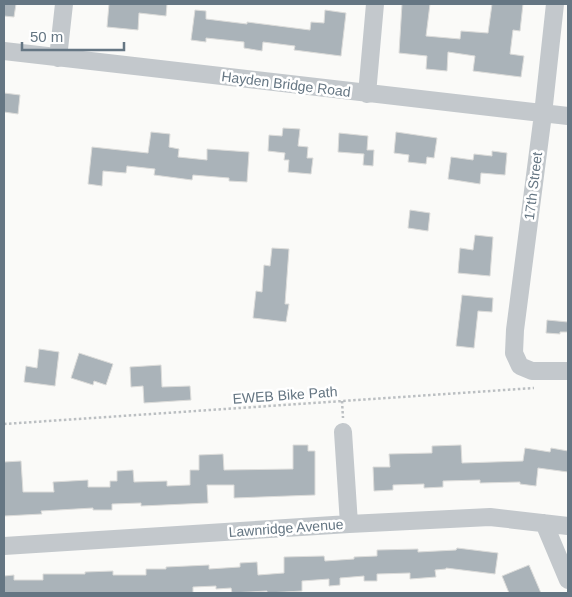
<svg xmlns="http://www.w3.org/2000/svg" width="572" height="597" viewBox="0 0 572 597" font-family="Helvetica,sans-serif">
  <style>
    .building { fill: #aab3b9; stroke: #dcdcda }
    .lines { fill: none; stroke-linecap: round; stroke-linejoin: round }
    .path { stroke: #bbbfc2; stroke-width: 2.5; stroke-dasharray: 2.5 2.5; stroke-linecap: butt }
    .minor { stroke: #c3c8cc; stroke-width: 18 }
    .labels { text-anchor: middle; stroke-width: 5; stroke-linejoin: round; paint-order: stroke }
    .street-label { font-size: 14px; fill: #657683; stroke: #fff }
  </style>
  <rect width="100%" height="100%" fill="#fafaf8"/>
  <path class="building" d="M4,4H16L14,17L4,16Z
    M109,4H167L166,16L139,13L138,30L107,27Z
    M402,4H430L426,36L460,39L461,31L488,33L492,4H523L520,31L513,30L510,54L524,56L521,77L473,71L475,56L448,52L447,71L426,69L427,56L399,53Z
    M195,10L206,11V19L247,24V22L310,30L311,22L324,23L325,10L346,13L341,56L294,50L295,46L263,42L262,51L244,48V42L206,38V42L191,40Z
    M4,93L20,95L18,114L4,112Z
    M283,128L300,129L298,146L308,147L307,158H313L311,174L288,172L289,160H284L285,153L268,151L269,135L282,136Z
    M151,132L170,134L169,147L179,149L178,157L207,160V149L249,152L247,182L229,181V178L193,175L192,180L154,175L155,169L127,166L126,173L103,171L102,186L88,184L92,147L148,153Z
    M396,132L437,138L434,158L427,157L426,164L408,162L409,155L394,153Z
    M339,133L368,136L367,150H374L373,166L363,165L364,154L338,152Z
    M492,151L507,153L505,175L481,173L480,184L448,179L451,157L473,160L474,154L492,156Z
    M410,210L430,213L428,231L408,228Z
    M475,235L493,237L490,276L458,273L460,248L473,250Z
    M272,248L289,249L285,304H289L286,322L253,318L256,291L262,292L264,265L270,266Z
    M462,295L493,298L492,312L478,311L474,348L456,346Z
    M547,320L568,322V332H560V334L546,333Z
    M39,349L59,352L55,386L24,382L26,366L37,368Z
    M79,353L113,364L106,385L94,381L93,385L71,378Z
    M161,365L162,387L190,386L191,400L144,403L143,386L131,387L130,367Z
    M293,445H308V451H315V495L234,498V485H207L208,503L141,506V503L112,504V510H93V508L41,511L42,514L4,516V462L21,461L23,492H54L53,482L88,480V487H110V481H117V471L133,470L134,482L167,481V486L190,485V470H199V455L223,454L224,470L293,469Z
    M461,445L462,463L523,461L525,448L550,452L551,448L568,451V472L538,468L536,486L520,484V482L480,483V480L443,481V487L424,488V484L393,485V490L374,491L373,467H390L389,454L432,453V446Z
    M457,548L498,553L495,574L446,568V569L435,570L436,577L410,579V573L377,574V581H364V576L340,578V585L329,586V579L302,581V591L267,593V591L232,593L231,588L216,589V586L193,587V593H4V576L14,575V580H43V574H85V572L113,571V575H146V569H166V567L209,565V569L240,567V563L257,562L258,575L284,573V557L324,556L325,561L354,559V557L377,556V550L418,549V552L456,550Z
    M529,565L541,593H509L502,576Z"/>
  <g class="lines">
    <path class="path" d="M342,401L343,418
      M4,424L534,388"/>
    <path class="minor" d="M555,4L543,114L515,330L514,353L520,366L532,371H568
      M4,51L568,116
      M58,58L64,4
      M367,94L375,4
      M343,432L349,524
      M544,523L568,580
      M4,546L349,524L490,517L568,526"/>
  </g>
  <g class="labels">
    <g class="street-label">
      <text transform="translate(286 84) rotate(7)" y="5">Hayden Bridge Road</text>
      <text transform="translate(533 186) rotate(-83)" y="5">17th Street</text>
      <text transform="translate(285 395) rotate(-4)" y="5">EWEB Bike Path</text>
      <text transform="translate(286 528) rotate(-4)" y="5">Lawnridge Avenue</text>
    </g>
  </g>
  <rect width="572" height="597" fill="none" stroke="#657683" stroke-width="10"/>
  <path d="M22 42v8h102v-8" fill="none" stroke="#657683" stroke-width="2.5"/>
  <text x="30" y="42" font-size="15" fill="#657683" stroke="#ffffff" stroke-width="4" paint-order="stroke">50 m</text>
</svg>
